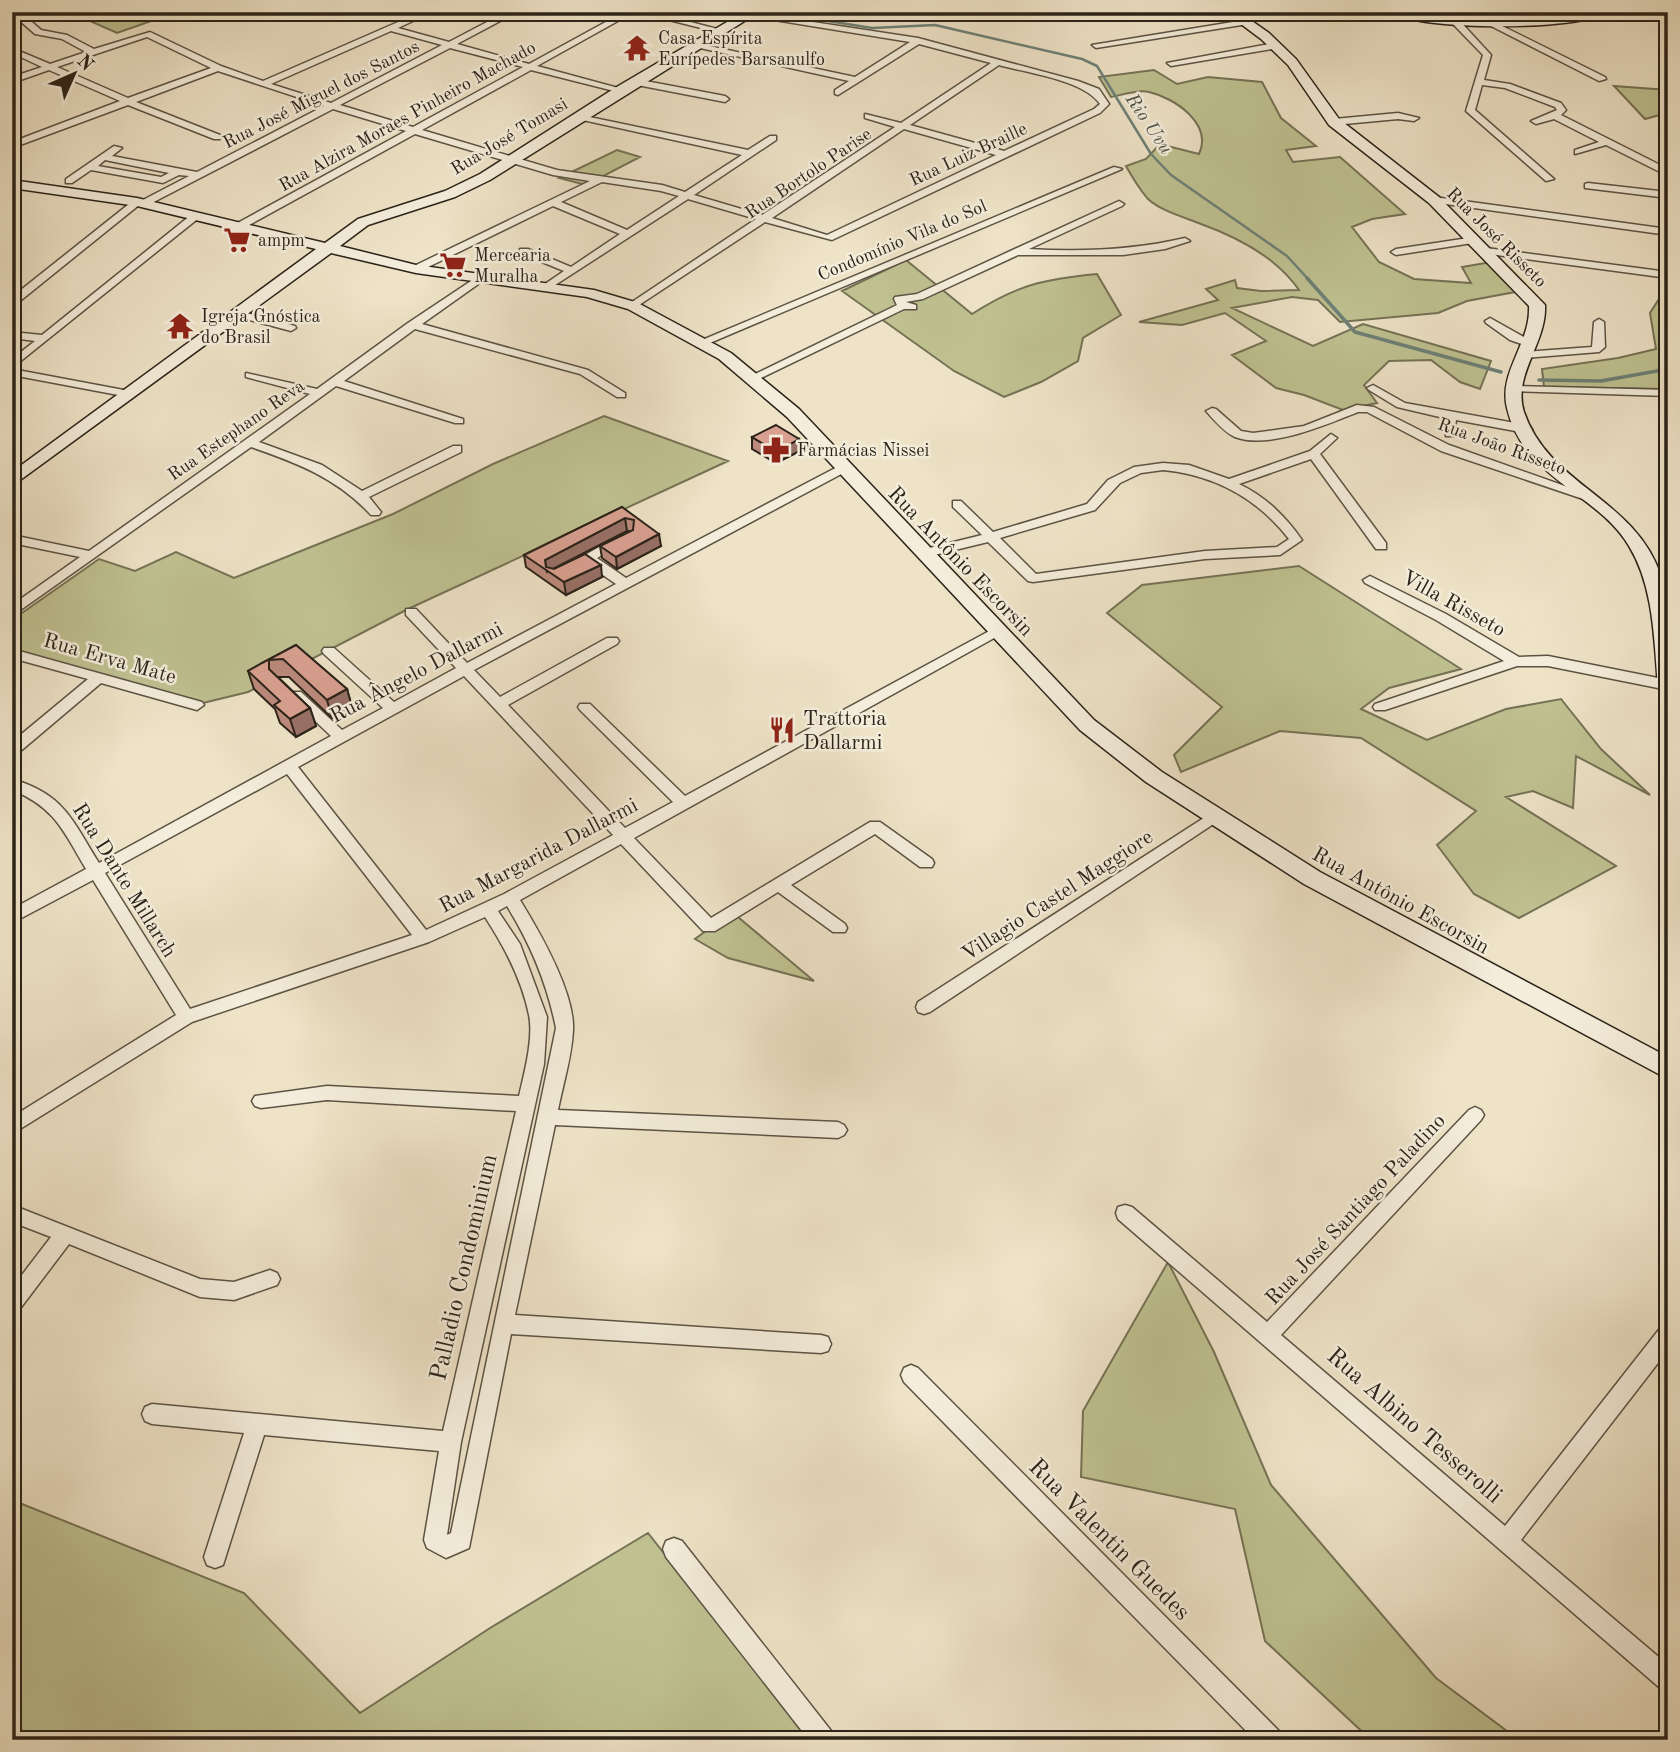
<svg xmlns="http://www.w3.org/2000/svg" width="1680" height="1752" viewBox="0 0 1680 1752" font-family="'Old Standard TT',serif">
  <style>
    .green { fill: #bfc191; stroke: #757255; stroke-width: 2 }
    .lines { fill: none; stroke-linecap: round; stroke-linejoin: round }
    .stream-far1 { stroke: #6d8076; stroke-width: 2.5 }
    .stream { stroke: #6d8076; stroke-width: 3.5 }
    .street-casing { stroke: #5c5344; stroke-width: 3 }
    .secondary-casing { stroke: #2b2319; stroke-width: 3 }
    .street { fill: #f4eddb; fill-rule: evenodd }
    .secondary { fill: #f4eddb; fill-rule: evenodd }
    .wall { fill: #bb8a7d; stroke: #2b2319; stroke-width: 2 }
    .shaded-wall { fill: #987066; stroke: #2b2319; stroke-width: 2 }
    .building { fill: #d9a091; stroke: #2b2319; stroke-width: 2 }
    .labels { text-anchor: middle; stroke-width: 5; stroke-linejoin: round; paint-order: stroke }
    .far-poi-label { font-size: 18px; fill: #2b2319; stroke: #f4eddb; text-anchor: start }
    .far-street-label { font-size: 18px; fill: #2b2319; stroke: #f4eddb }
    .far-water-label { font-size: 19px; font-style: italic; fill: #4c5248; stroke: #f4eddb }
    .street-label { font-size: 21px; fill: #2b2319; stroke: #f4eddb }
    .poi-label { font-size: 21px; fill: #2b2319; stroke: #f4eddb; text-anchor: start }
    .near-street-label { font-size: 24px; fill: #2b2319; stroke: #f4eddb }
  </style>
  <rect width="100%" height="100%" fill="#eee3c7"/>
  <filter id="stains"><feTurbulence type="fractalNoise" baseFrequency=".00286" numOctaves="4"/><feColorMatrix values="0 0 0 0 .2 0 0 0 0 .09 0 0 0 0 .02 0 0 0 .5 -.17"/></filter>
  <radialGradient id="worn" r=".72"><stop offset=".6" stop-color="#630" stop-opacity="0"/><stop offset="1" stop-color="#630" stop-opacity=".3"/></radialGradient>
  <path class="green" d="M80,12H146L160,18L117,33L74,14Z
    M1154,70L1177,84L1208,77L1262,82L1281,118L1316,146L1286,150L1293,162L1340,157L1405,214L1372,219L1352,227L1379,262L1414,279L1471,283L1462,267L1491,262L1515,292L1467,301L1438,313L1340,322L1318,300L1292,297L1232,308L1313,346L1363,324L1491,361L1480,389L1460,382L1431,360L1389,361L1364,385L1377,403L1343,410L1304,395L1276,388L1232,355L1266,341L1225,313L1182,325L1139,322L1218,300L1206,289L1235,280L1237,288L1261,291L1299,290C1277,258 1237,237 1201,224C1184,217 1160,211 1147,198C1139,188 1132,177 1126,166L1146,159L1160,144L1199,154C1213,124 1175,98 1149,92C1139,89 1122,95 1111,97L1099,77Z
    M1614,86L1668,90V116L1663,114L1645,119Z
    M617,150L640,157L586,185L559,178Z
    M906,260L972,314C1017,285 1044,279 1097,274L1121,315L1083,338L1078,361L1041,382L1004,397L954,371L842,291Z
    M1668,285V389L1544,387L1542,369L1618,358L1656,349L1650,313Z
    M604,416L728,461L408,609L248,692L199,704L12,650V620L99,559L135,571L176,552L234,578L393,514L493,464Z
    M1299,566L1461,669L1389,688L1361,709L1427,740L1506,709L1561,699L1601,749L1650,795L1576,756L1573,808L1533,791L1506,797L1616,866L1519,918L1474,894L1437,845L1476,811L1361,738L1280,731L1181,772L1174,755L1222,707L1107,613L1142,585Z
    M732,912L814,981L728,958L695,939Z
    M1168,1262L1214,1352L1271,1485L1436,1678L1519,1740H1371L1265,1641L1235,1509L1081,1477L1083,1411Z
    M12,1500L244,1593L360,1713L490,1628L648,1533L810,1740H12Z"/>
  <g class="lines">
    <path class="stream-far1" d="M772,12L872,28L935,25L1082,59L1097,66L1151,154L1171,175L1287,256L1309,280"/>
    <path class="stream" d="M1307,278L1355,332L1501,372
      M1539,380L1601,381L1668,369"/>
    <g class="street-casing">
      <path id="street" d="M421,12H432L398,28L449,42L506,12H517L457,44L529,64L624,12H634L537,66L622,89V93L531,70L422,130L557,170L662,185L685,192L742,155L578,119L575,118V114L748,150L770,136H776V140L694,195L762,215L895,127L865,118V114L901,123L991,63L919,44L838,95L835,94V90L849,81L691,46L695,43L855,77L910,42L750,16L747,12L918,38L1078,81L1099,89L1109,104L1100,113L832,240L765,222L633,309L628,306L629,304L756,219L688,199L549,289L544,286L545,284L564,271L520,253V249H528L571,267L620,234L553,206L420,271H412V267L590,181L553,175L415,134L240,230H232V226L406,131L333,109L146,206L139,205L20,301H12V297L134,200L141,201L189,176L179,175L163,183L91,170L72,183H66V179L114,146L122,148L112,156L197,172L324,106L218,71L136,102L220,135V139H214L128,105L12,148V142L120,101L49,70L12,83V77L42,67L12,53V48L50,64L86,52L62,39L35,34L19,20V16H25L41,30L67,35L94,49L150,32L221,66L263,81ZM391,31L442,45L331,103L271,84ZM147,37L211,68L128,98L57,67ZM450,48L523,67L413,127L340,105ZM999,65C1027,73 1084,80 1100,104L1094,109L1004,151L910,125ZM904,129L996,155L827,235L772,218ZM105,160L169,173L161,177L98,166ZM602,182L661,191L679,196L627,230L561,202Z
        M637,12H652L725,31L721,33Z
        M1452,19H1458L1491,55L1484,80L1510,84L1561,103L1566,110L1561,115L1668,169V176L1606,145L1575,154V150L1599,142L1554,119L1536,124L1531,121L1557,110L1555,107L1505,88L1482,85L1475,110L1554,179L1546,181L1466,111L1483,55L1452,23Z
        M1245,20L1249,22L1248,24L1096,48L1092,45Z
        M1494,22L1605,77L1606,79L1599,81L1491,26L1490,24Z
        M1275,43L1278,44V48L1171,66L1167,63Z
        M635,79L725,96L729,99L725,102L632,84L631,82Z
        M1398,113L1419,118L1414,121L1398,119L1334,125L1329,122L1334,119Z
        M1114,167L1122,169L705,345L695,343Z
        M1588,183L1668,192V198L1585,188V184Z
        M1434,197L1668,229V235L1431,202V198Z
        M1119,201L1124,204L1122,206L1029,249C1082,252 1134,250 1185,238L1190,241L1165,249L1123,255H1018L923,299L906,302L916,305V309H904L757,380L747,378L897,305L894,299L895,297L917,294Z
        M191,215L200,217L12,368V359L35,341L12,338V332L42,335Z
        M1475,237L1479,238V242L1396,255L1391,252L1396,249Z
        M1486,248L1668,272V278L1482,253V249Z
        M480,275L484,276V280L422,324L588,370L625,393V397H617L580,374L415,329L344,381L463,419V423H455L336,386L259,442L322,465L362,491L453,446H461V452L369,497L381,512L379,515H371C337,478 297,463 251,447L12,616V605L80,557L12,543V535L89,551L310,394L246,377V373L317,389L408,323Z
        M239,311L295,326L296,328L291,331L235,316V312Z
        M1490,318L1536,344L1530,347L1510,340L1486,323L1485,321Z
        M1599,319L1604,322L1605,347L1599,352L1524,358L1518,355L1524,352L1592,347L1594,322Z
        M12,369L129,391L135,394L129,397L12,375Z
        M1373,385L1405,403L1526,425L1532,429L1526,433L1456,420L1454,436H1446L1444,418L1397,407L1369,390L1367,388Z
        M1513,386L1668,390V396L1509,391V387Z
        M1357,405L1374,407L1449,445L1596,497L1590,501L1586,500L1441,451L1367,412H1358C1328,424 1268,450 1235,437C1225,433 1213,419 1206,411L1212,408L1216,409L1241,431L1253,433L1304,426Z
        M1331,434L1337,438L1320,454L1386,543V549H1376L1311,459L1239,484C1265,496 1286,517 1302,540L1280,555L1205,559L1033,582L1028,581L988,542L922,558L916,554L917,551L982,535L953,507V501H961L993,532L1087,504L1108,480L1134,467L1163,463L1189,465L1229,479L1310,451ZM1163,470C1214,475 1257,498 1289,539L1277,547L1205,551L1036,574L1000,538L1095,510L1120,483L1141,473Z
        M843,464L849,468L847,471L474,670L500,697L607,638H617L619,641L617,644L508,705L625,828L673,802L580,710L578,707L580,704H590L685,796L993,629L998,628L1005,632L634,838L711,918L870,822H880L932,859L934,863L932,867H920L875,834L791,885L845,924L847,928L845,932H833L778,892L715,931H703L621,844L520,900C539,931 575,992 573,1030C572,1056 563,1084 558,1110L838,1122L844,1125L847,1130L844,1135L838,1138L555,1125L515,1315L821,1335L828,1337L831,1344L828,1351L821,1353L511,1334L469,1548L446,1558L427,1548L424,1540L439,1451L264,1435L223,1565L215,1568L207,1565L204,1557L244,1433L152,1424L145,1421L142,1414L145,1407L152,1404L443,1431L516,1111L327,1100L261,1108L255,1106L252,1101L255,1096L327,1086L519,1096C524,1074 534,1038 529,1015C522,980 504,946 485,917L429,942L192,1022L12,1134V1117L176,1015L93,880L12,923V909L86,869C64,832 55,807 12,790V779C64,794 72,820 99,863L331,736L291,698L289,695L291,692H301L342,730L383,708L324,654L322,651L324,648H334L394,702L456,668L406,615V609H416L467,663L616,584L587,564L571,571L564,567L615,538H625L626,541L597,558L626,578ZM464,676L613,835L504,894L426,930L298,767ZM287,774L412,935L190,1009L105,873ZM507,906C531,945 547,983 556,1028L451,1533L447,1535L461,1442L544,1064L547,1017L520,944L498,911Z
        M1370,576L1446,614L1519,657L1548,656L1668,680V690L1548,666H1517L1385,710H1375L1373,707L1375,704L1504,661L1436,620L1365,583L1363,580Z
        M12,649L202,702L204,705L197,710L101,683L17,754L12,755V742L88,679L12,658Z
        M1213,812L1221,817L1218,821L930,1012L924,1014L918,1012L916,1007L918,1002Z
        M1475,1107L1481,1110L1484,1115L1481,1120L1281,1335L1505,1526L1661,1327L1668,1325V1350L1521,1540L1668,1665V1691L1660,1688L1118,1219L1116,1213L1118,1207L1125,1205L1132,1207L1267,1322L1469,1110Z
        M12,1205L200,1279L234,1282L270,1270L277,1273L280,1279L277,1285L234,1300L200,1297L69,1244L19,1310L12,1313V1288L51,1237L12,1222Z
        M911,1365L918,1368L1280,1732L1284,1740H1255L904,1382L901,1375L904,1368Z
        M674,1538L682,1541L832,1732L836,1740H809L666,1557L663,1549L666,1541Z"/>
    </g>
    <g class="secondary-casing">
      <path id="secondary" d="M744,12H759L490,180L455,197L368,225L340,246L416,265L594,290L638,303L731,353L799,409L1094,720L1162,772L1320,872L1668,1057V1079L1304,884L1146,782L1080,730L787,417L719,359L628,309L587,297L416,273L331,253L12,486V472L316,249L137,206L12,188V180L137,198L325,243L358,219L445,191L480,174L615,88Z
        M1225,12H1239L1269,33L1296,59L1339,119L1439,197L1545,305C1547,343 1512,375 1524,412C1549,486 1635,498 1661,576C1674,612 1668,655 1668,693L1658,686C1654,639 1654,587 1629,546C1598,493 1523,479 1507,408C1498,372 1531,343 1529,306L1429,203L1329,125L1288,65L1261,39Z
        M1391,12L1500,19L1608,12C1580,31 1418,31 1391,12Z"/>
    </g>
    <use href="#street" class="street"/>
    <use href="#secondary" class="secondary"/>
  </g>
  <path class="wall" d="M752,437L800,451L776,463L752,449Z
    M622,507L661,546L617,569L602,558L600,546L630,531H627L553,569L602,577L566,595L526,567L524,555Z
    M296,645L347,689L352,707L332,718L289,677H278L310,708L316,726L296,737L280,723L275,709L254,689L248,671Z"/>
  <path class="shaded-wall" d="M799,439L800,451L776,463V452Z
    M625,518L627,531L547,572L545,560Z
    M659,534L661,546L617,569L616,557Z
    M601,565L602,577L566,595L564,582Z
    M347,689L352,707L332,718L327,700Z
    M310,708L316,726L296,737L290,719Z"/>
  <path class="building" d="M776,425L799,439L776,452L752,437Z
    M622,507L659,534L616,557L600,546L633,530L634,520L625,518L545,560L546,567L554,569L585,554L601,565L564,582L524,555Z
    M296,645L347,689L327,700L283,659L269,660V669L310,708L290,719L274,705L280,701L248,671L262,663Z"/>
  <defs>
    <g id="temple-bare" transform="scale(2.1)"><path d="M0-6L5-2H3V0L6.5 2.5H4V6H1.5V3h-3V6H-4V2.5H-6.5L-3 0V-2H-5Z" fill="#8f2418" stroke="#f4eddb" stroke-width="2.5" paint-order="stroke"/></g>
    <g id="supermarket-bare" transform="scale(2.1)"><path d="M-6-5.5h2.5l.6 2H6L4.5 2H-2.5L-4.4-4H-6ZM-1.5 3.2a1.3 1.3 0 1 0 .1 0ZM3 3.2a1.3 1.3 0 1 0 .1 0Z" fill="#8f2418" stroke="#f4eddb" stroke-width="2.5" paint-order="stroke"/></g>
    <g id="pharmacy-bare" transform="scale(2.1)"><path d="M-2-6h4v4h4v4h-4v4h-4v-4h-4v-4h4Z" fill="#8f2418" stroke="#f4eddb" stroke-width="2.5" paint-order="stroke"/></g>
    <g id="restaurant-bare" transform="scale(2.1)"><path d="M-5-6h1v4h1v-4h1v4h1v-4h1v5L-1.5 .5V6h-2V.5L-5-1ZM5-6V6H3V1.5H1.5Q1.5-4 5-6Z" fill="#8f2418" stroke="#f4eddb" stroke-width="2.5" paint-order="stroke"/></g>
  </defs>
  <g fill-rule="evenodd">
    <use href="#temple-bare" x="637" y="48"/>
    <use href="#supermarket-bare" x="237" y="240"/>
    <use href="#supermarket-bare" x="453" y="265"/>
    <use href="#temple-bare" x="180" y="326"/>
    <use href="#pharmacy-bare" x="776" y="450"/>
    <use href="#restaurant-bare" x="782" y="730"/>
  </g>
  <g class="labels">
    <g class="far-poi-label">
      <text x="658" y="44">Casa Espírita<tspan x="658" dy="21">Eurípedes Barsanulfo</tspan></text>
      <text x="258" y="246">ampm</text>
      <text x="474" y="261">Mercearia<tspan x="474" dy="21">Muralha</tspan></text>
      <text x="201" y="322">Igreja Gnóstica<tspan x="201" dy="21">do Brasil</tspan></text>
      <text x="797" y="456">Farmácias Nissei</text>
    </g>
    <g class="far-street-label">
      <text transform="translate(321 94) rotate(-27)" y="6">Rua José Miguel dos Santos</text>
      <text transform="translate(407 116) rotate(-29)" y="6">Rua Alzira Moraes Pinheiro Machado</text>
      <text transform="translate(509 136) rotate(-31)" y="6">Rua José Tomasi</text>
      <text transform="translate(968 154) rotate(-25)" y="6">Rua Luiz Braille</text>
      <text transform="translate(808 173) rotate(-34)" y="6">Rua Bortolo Parise</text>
      <text transform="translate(1497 237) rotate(45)" y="6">Rua José Risseto</text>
      <text transform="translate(902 240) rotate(-23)" y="6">Condomínio Vila do Sol</text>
      <text transform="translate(236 430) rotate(-35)" y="6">Rua Estephano Reva</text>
      <text transform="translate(1502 446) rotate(20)" y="6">Rua João Risseto</text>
    </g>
    <g class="far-water-label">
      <text transform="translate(1150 123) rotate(56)" y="7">Rio Uvu</text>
    </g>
    <g class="street-label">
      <text transform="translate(961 561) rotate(46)" y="7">Rua Antônio Escorsin</text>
      <text transform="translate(1454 603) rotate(29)" y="7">Villa Risseto</text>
      <text transform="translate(110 658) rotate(16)" y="7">Rua Erva Mate</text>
      <text transform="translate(416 672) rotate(-28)" y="7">Rua Ângelo Dallarmi</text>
      <text transform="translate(538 855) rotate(-28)" y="7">Rua Margarida Dallarmi</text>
      <text transform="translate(125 880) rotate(58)" y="7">Rua Dante Millarch</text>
      <text transform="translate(1057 895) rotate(-33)" y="7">Villagio Castel Maggiore</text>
      <text transform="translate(1401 900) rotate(29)" y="7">Rua Antônio Escorsin</text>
      <text transform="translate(1355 1209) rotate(-47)" y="7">Rua José Santiago Paladino</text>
    </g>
    <g class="poi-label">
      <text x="803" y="725">Trattoria<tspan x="803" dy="24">Dallarmi</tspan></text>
    </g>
    <g class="near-street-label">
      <text transform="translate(463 1267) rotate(-77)" y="8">Palladio Condominium</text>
      <text transform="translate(1415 1425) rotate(41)" y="8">Rua Albino Tesserolli</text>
      <text transform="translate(1110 1539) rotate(45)" y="8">Rua Valentin Guedes</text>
    </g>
  </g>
  <rect width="1680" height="1752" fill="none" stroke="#eee3c7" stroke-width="42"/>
  <rect x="14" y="14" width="1652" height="1724" fill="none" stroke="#2b2319" stroke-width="3.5"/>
  <rect x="21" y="21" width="1638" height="1710" fill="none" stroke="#2b2319" stroke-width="2"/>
  <g transform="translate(74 74) rotate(45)" stroke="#f4eddb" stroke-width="5" paint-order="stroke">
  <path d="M0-5L12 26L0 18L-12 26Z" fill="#2b2319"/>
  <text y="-10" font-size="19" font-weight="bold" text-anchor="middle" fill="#2b2319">N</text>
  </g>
  <rect width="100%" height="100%" filter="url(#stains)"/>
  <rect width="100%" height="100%" fill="url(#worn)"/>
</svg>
